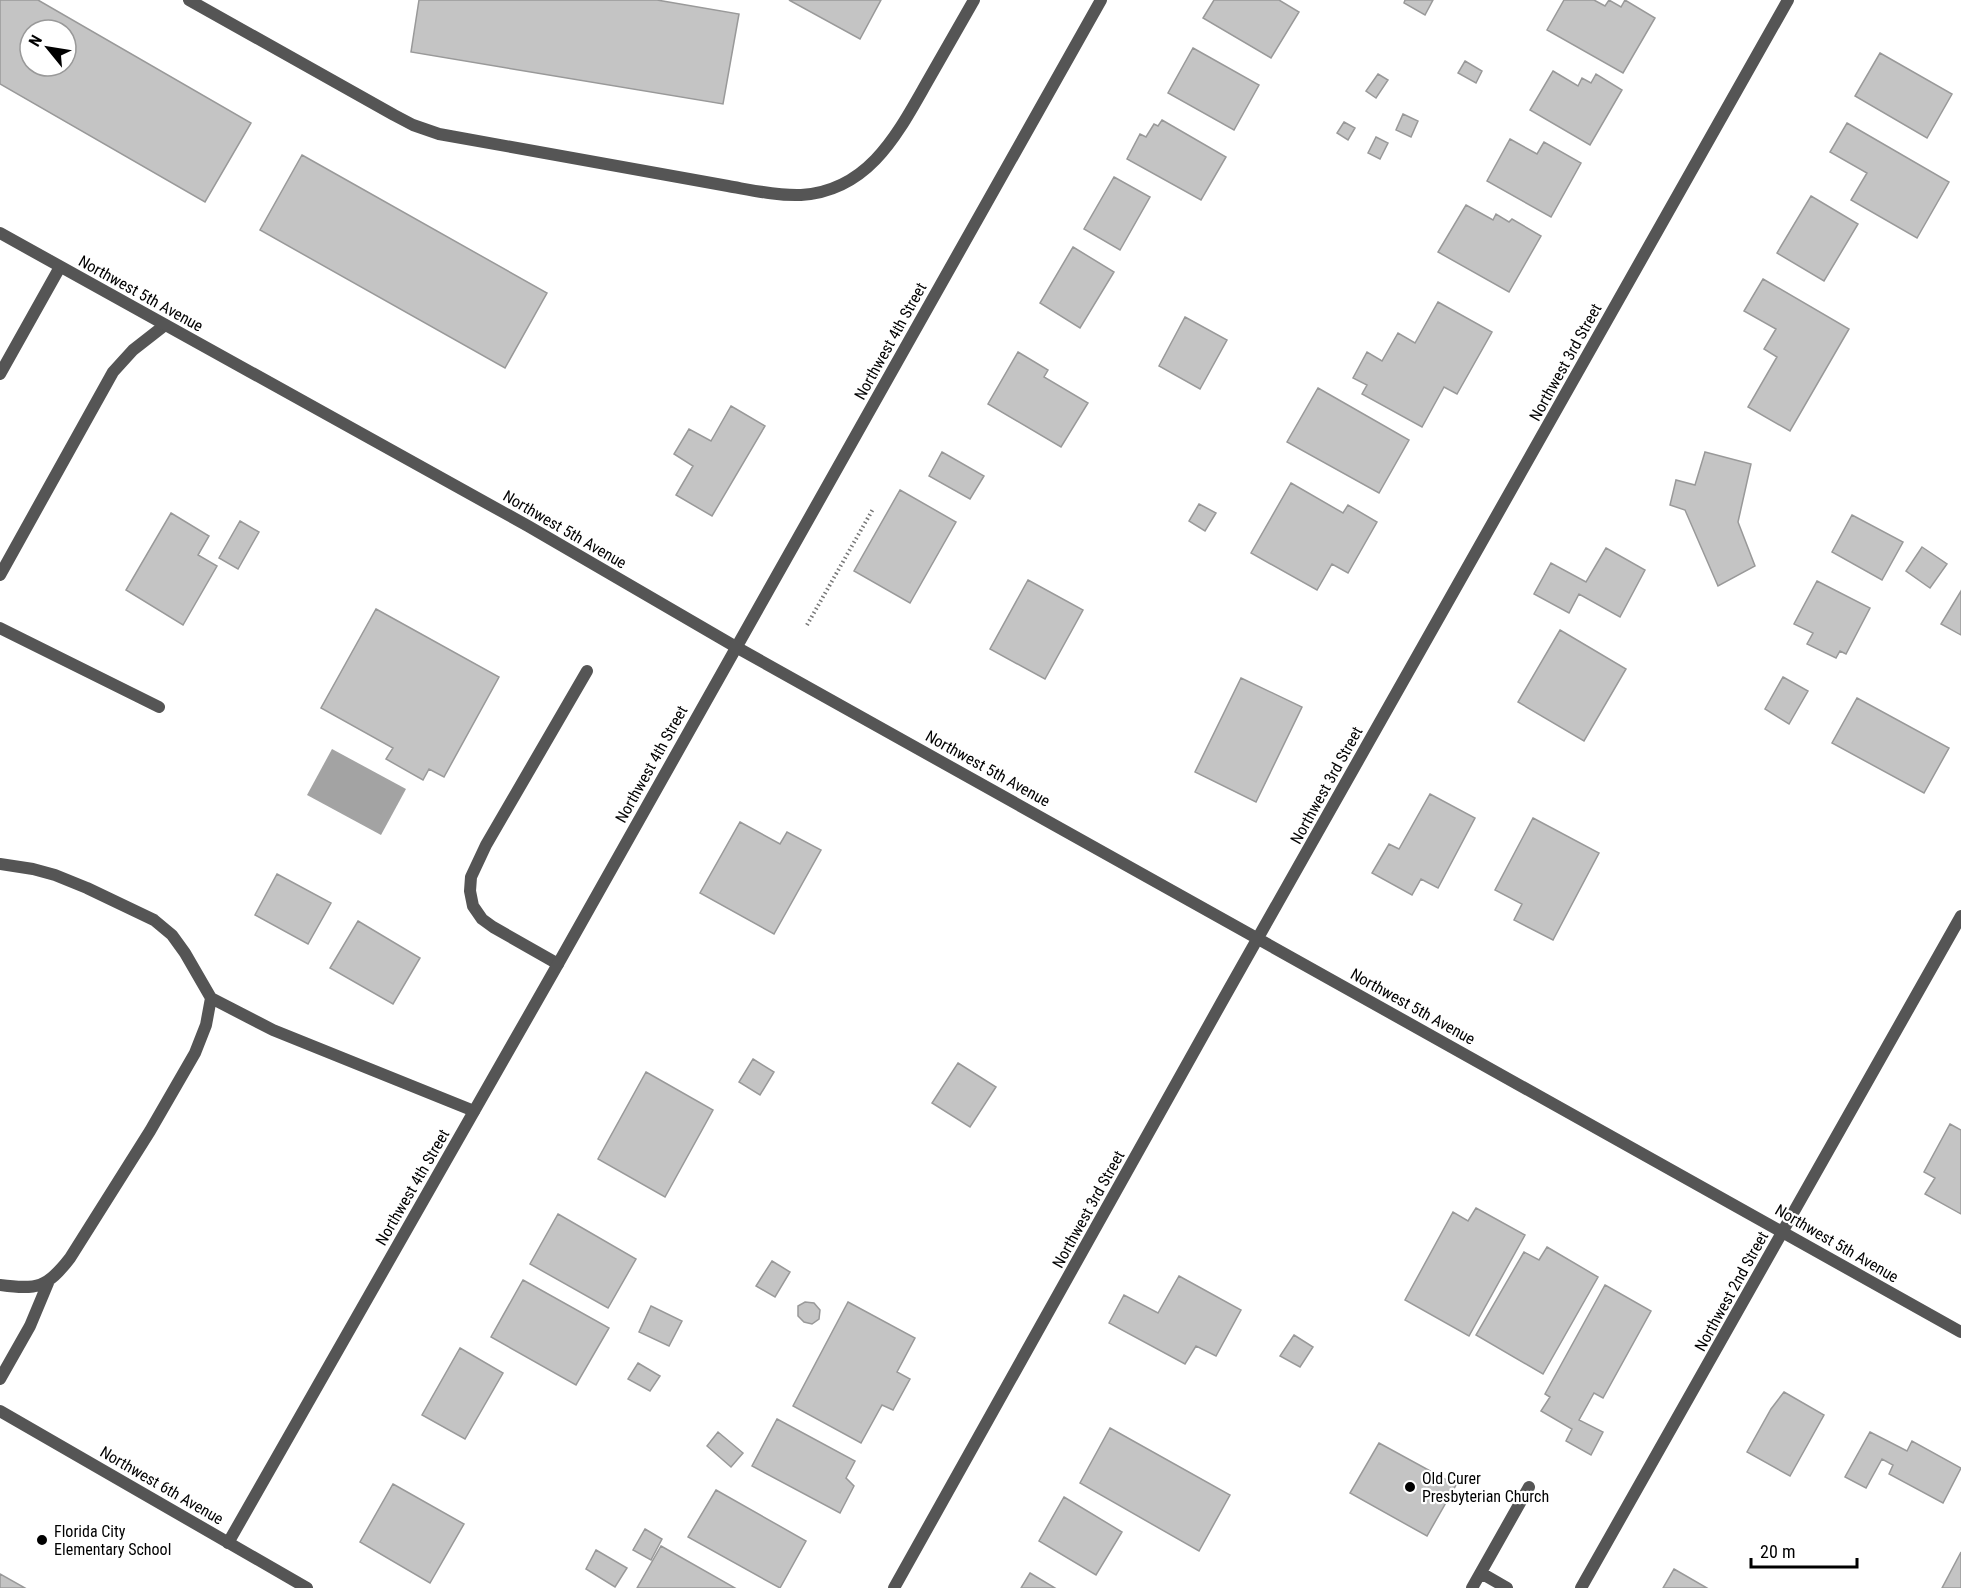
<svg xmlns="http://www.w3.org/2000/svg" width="1961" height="1588" viewBox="0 0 1961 1588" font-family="'Roboto Condensed',sans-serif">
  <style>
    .water { fill: #a3a3a3 }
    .building { fill: #c4c4c4; stroke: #999; stroke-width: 1.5; fill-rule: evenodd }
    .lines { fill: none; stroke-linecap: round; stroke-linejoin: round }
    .path { stroke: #777; stroke-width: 4; stroke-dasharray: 1.5 3; stroke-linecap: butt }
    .service { stroke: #555; stroke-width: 12 }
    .minor { stroke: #555; stroke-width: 12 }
    .tertiary { stroke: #555; stroke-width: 12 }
    .poi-dot { fill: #000; stroke: #fff; stroke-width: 2 }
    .labels { text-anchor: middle; stroke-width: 4.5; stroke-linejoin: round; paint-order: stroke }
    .street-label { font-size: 16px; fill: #000; stroke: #fff }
    .poi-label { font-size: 16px; fill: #000; stroke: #fff; text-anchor: start }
  </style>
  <rect width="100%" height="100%" fill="#fff"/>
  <path class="water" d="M332,749L406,789L381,835L307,795Z"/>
  <path class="building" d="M0,0H38L251,123L205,202L0,84ZM30,30H66V66H30Z
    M419,0H657L739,14L723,104L411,52Z
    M789,0H881L860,39Z
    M1214,0H1279L1299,12L1271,58L1203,18Z
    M1405,0H1433L1425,15L1404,3Z
    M1564,0H1594L1605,6L1609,0L1621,7L1625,0L1655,18L1623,73L1547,30Z
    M1193,48L1259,85L1234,130L1168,93Z
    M1880,53L1952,94L1927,138L1855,96Z
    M1465,61L1482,71L1476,83L1458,73Z
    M1553,71L1578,86L1582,78L1591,83L1596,74L1622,90L1590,145L1530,110Z
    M1378,74L1388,80L1376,98L1366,91Z
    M1403,114L1418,121L1411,137L1396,130Z
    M1162,120L1226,157L1201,200L1127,159L1140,134L1146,137L1154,124L1158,126Z
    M1344,122L1355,128L1348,140L1337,133Z
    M1847,123L1949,182L1917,238L1851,200L1867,173L1830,152Z
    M1376,137L1388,143L1380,159L1368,153Z
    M1510,139L1537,154L1544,142L1581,163L1551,217L1487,181Z
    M302,155L547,293L505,368L260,230Z
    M1114,177L1150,197L1120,250L1084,229Z
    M1811,196L1858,224L1824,281L1777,253Z
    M1466,205L1493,220L1496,214L1509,222L1512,219L1541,236L1509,292L1438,252Z
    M1073,247L1114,272L1080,328L1040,303Z
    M1763,279L1849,329L1790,431L1748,407L1777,357L1764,349L1776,329L1744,311Z
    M1438,302L1492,332L1457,394L1444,387L1422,427L1362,394L1367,385L1353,378L1367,352L1382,361L1398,333L1415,343Z
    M1185,317L1227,340L1200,389L1159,366Z
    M1018,352L1048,370L1044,377L1088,403L1061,447L988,404Z
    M1318,388L1409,440L1379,493L1287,442Z
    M731,406L765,426L712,516L676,495L693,466L674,454L689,429L711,441Z
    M942,452L984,476L970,499L929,476Z
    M1705,452L1751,464L1738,522L1755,566L1718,586L1685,510L1670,505L1676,480L1695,485Z
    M1291,483L1343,513L1348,505L1377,522L1348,573L1332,564L1317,590L1251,553Z
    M900,490L956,522L910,603L854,571Z
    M1199,504L1216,513L1205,531L1189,521Z
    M171,513L209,536L198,555L217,566L183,625L126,590Z
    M1852,515L1903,542L1882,580L1832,552Z
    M240,521L259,532L238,569L219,558Z
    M1922,547L1947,564L1930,588L1906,571Z
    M1606,548L1645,570L1620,617L1579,594L1569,613L1534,594L1551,563L1586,582Z
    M1028,580L1083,610L1045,679L990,649Z
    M1817,581L1870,608L1846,654L1840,651L1836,658L1807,644L1813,633L1794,624Z
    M1961,591V635L1941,624Z
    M376,609L499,677L444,777L429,769L423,780L386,759L393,748L321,708Z
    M1560,630L1626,669L1584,741L1518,702Z
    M1783,677L1808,691L1789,724L1765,709Z
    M1241,678L1302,707L1256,802L1195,772Z
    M1857,698L1949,748L1924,793L1832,743Z
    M1430,794L1475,818L1438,888L1421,879L1412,895L1372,873L1389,844L1399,849Z
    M1533,818L1599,853L1553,940L1514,920L1522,904L1495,890Z
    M740,822L780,844L787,832L821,850L774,934L700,893Z
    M277,874L331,903L308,944L255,915Z
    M358,921L420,958L393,1004L330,968Z
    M753,1059L774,1072L760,1095L739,1082Z
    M958,1063L996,1087L970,1127L932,1103Z
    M646,1072L713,1110L665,1197L598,1159Z
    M1950,1124L1961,1130V1214L1925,1194L1935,1178L1924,1172Z
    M1476,1208L1525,1235L1469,1336L1405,1300L1453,1212L1468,1221Z
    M558,1214L636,1259L608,1308L530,1264Z
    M1547,1247L1598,1277L1543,1374L1476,1335L1524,1252L1539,1260Z
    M772,1261L790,1272L775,1297L756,1286Z
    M1179,1276L1241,1310L1216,1356L1196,1346L1185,1364L1109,1323L1124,1295L1158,1313Z
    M523,1280L609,1328L576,1385L491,1337Z
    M1605,1285L1651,1311L1603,1398L1594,1393L1579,1420L1603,1432L1591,1455L1566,1441L1572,1429L1541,1411L1550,1397L1545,1394Z
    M805,1302L814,1303L820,1310L819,1319L812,1324L804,1322L798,1316V1306Z
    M848,1302L915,1338L897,1372L910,1379L893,1410L882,1405L861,1443L793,1406Z
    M651,1306L682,1321L669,1346L639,1332Z
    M1294,1335L1313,1347L1300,1367L1280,1356Z
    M460,1348L503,1373L465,1439L422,1415Z
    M638,1363L660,1376L650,1391L628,1379Z
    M1784,1392L1824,1415L1790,1476L1747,1452L1771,1409Z
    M777,1419L855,1461L846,1478L854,1486L840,1513L752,1466Z
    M1110,1428L1230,1495L1199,1551L1080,1483Z
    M718,1432L743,1453L731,1467L707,1446Z
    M1870,1432L1907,1451L1912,1441L1961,1468L1943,1503L1889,1474L1893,1465L1882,1459L1866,1488L1845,1477Z
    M1379,1443L1456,1485L1427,1536L1350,1493Z
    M393,1484L464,1524L430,1583L360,1542Z
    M716,1490L806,1541L780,1588L688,1537Z
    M1064,1497L1122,1532L1096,1575L1039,1541Z
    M645,1529L662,1539L651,1560L633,1550Z
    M661,1546L735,1588H637Z
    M596,1550L627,1568L615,1587L586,1569Z
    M1961,1552V1588H1942Z
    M1674,1569L1707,1588H1663Z
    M1030,1573L1055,1588H1021Z
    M0,1574L25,1588H0Z"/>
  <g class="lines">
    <path class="path" d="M807,625L873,509"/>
    <path class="service" d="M189,0L394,115L413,125L439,134L728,186C751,190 777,196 801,195C868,191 897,135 926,84C942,56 958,28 974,0
      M0,374L60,267
      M0,575L113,372L133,350L165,325
      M0,628L159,707
      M0,864L33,869L55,875L87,888L154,920L172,935L185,953L211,998L273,1030L474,1111
      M558,964L493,927L482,919L473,906L470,891L471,877L486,845L587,671
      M0,1285C37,1290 47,1288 70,1258L150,1131L195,1053L206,1025L211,998
      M0,1379L30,1326L48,1283
      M1481,1573L1507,1588
      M1472,1588L1529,1487"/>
    <path class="minor" d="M0,233L528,526L736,647L1961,1332
      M228,1543L558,964L1101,0
      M894,1588L1224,998L1788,0
      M1581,1588L1961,916"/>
    <path class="tertiary" d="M0,1411L307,1588"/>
  </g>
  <g class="poi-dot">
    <circle cx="1410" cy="1487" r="6"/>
    <circle cx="42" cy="1540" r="6"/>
  </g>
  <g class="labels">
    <g class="street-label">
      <text transform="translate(141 293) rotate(29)" y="6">Northwest 5th Avenue</text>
      <text transform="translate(890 341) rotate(-61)" y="6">Northwest 4th Street</text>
      <text transform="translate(1565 362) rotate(-61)" y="6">Northwest 3rd Street</text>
      <text transform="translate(565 529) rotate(30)" y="6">Northwest 5th Avenue</text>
      <text transform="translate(651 764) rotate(-61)" y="6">Northwest 4th Street</text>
      <text transform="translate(988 768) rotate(29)" y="6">Northwest 5th Avenue</text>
      <text transform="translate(1326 785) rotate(-61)" y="6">Northwest 3rd Street</text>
      <text transform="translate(1413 1006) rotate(29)" y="6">Northwest 5th Avenue</text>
      <text transform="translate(412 1187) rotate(-60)" y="6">Northwest 4th Street</text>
      <text transform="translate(1088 1209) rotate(-61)" y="6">Northwest 3rd Street</text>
      <text transform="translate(1837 1243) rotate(30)" y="6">Northwest 5th Avenue</text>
      <text transform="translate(1731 1291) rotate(-61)" y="6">Northwest 2nd Street</text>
      <text transform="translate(162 1485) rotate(30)" y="6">Northwest 6th Avenue</text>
    </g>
    <g class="poi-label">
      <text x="1422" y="1484">Old Curer<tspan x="1422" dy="18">Presbyterian Church</tspan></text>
      <text x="54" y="1537">Florida City<tspan x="54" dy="18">Elementary School</tspan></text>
    </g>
  </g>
  <g transform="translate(48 48) rotate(300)"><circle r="28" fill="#ffffff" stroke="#999999" stroke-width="1.5"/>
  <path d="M0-4.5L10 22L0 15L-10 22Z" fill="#000000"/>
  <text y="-9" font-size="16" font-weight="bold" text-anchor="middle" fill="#000000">N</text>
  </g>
  <path d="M1751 1558v9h106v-9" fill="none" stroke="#000000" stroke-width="3"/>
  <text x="1760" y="1558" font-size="18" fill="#000000" stroke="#ffffff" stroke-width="4.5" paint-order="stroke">20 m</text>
</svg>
